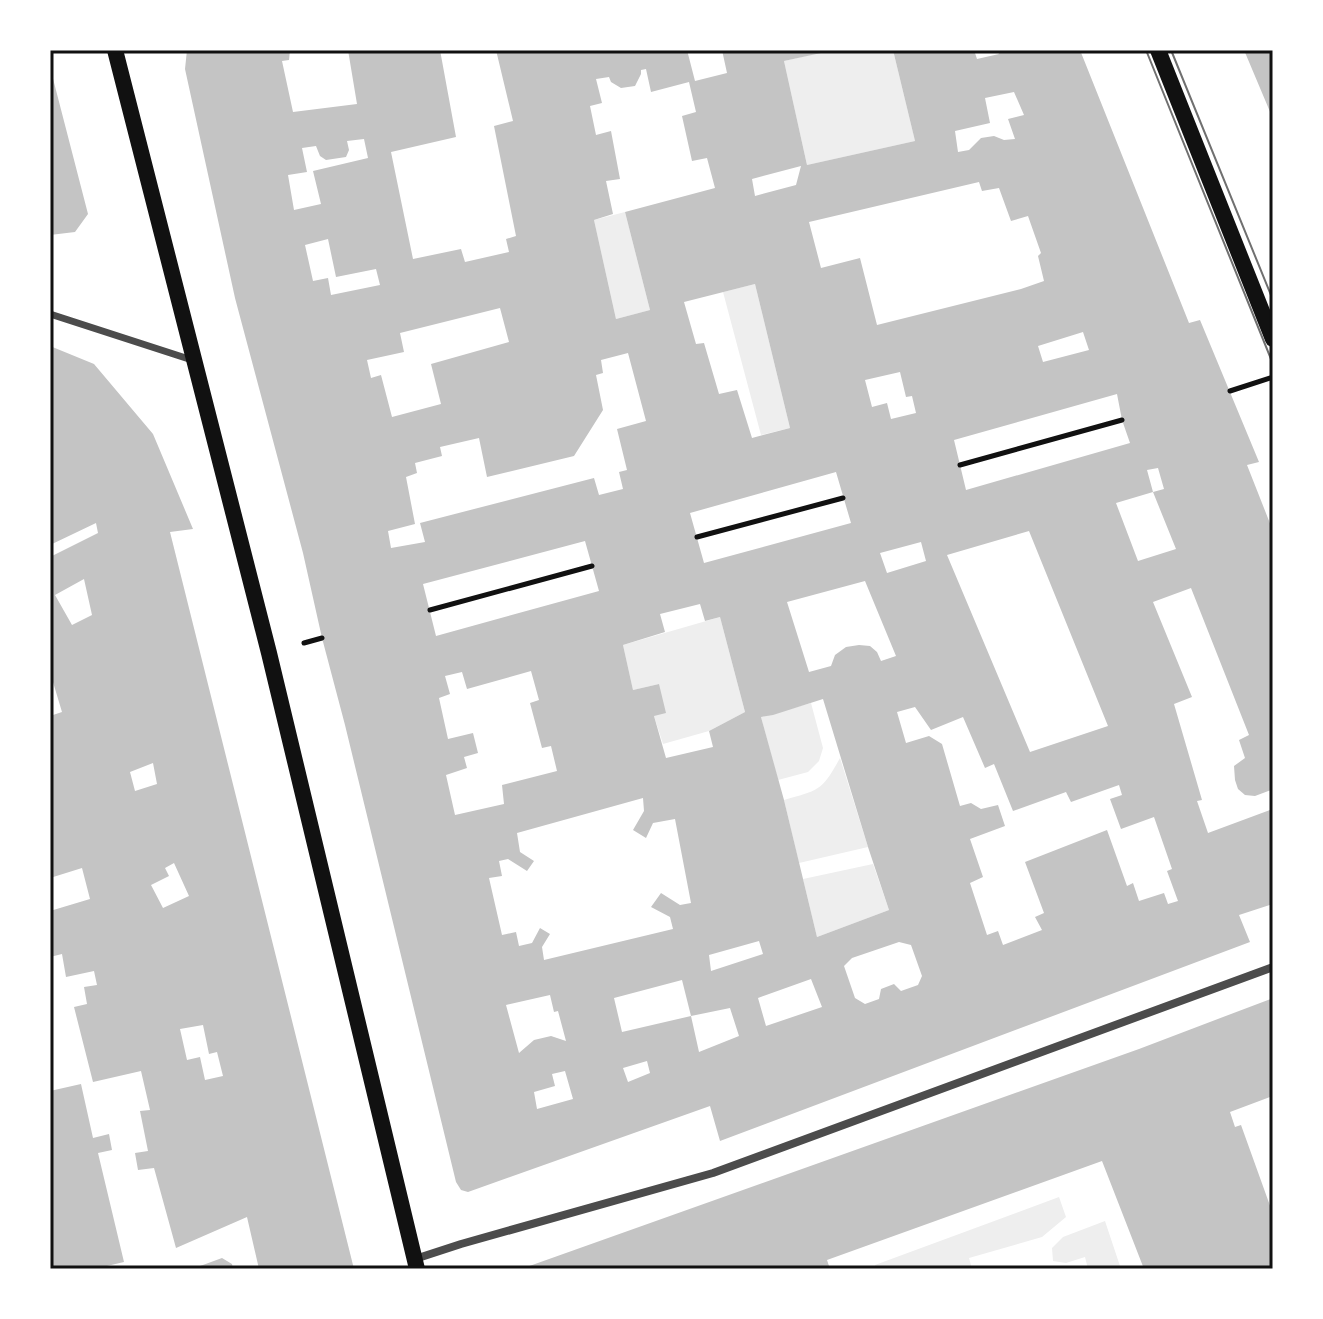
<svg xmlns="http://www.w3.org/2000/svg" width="1323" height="1319" viewBox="0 0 1323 1319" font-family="Inter,sans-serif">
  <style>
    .green { fill: #eee }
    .building { fill: #c4c4c4; fill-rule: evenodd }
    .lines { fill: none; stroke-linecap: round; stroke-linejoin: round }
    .path { stroke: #111; stroke-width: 5 }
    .pedestrian { stroke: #4c4c4c; stroke-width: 7 }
    .minor { stroke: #4c4c4c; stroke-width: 8 }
    .secondary { stroke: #111; stroke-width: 16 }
    .tram { stroke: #707070; stroke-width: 2 }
    .neatline { fill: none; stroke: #111; stroke-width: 3 }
  </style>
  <rect width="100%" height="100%" fill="#fff"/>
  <path class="green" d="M832,50H893L915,141L807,165L784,61Z
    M625,212L650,310L616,319L594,220Z
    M755,284L790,428L761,435L723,292Z
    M720,617L745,712L709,731L663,744L654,716L659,684L633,690L623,645Z
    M811,703L823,748L819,761L808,772L778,780L761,717Z
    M840,758L868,847L799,863L784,800C819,790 822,791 840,758Z
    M873,864L889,910L817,937L803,879Z
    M1059,1197L1066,1217L1042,1237L969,1258L972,1269H876L875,1265Z
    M1105,1221L1121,1269H1088L1085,1257L1066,1263L1053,1261L1052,1248L1063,1237Z"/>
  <path class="building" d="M187,50H290L289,60L282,61L293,112L357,104L348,50H440L456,137L391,152L413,259L461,249L465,262L509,252L506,239L516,236L494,126L513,121L496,50H687L695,81L727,73L722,50H820L821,53L784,61L807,165L915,141L893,50H974L977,59L999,54L997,50H1080L1189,323L1200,320L1259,462L1247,465L1273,531V795L1271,790L1255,796L1245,795L1238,789L1235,780L1234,766L1245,758L1239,740L1249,735L1191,588L1153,602L1192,697L1174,704L1202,800L1197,801L1208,833L1273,809V904L1239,915L1250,942L720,1141L710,1106L468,1192L461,1190L456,1182L345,725L322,638L303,553L235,298L185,69ZM646,69L651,92L689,82L696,112L682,116L692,161L707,158L715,188L625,212L650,310L616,319L594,220L613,214L606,181L620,179L611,131L596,135L590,106L602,103L596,79L609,77L611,82L621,88L635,86L641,74V70ZM1014,92L1024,115L1008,119L1015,139L1004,140L994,136L981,138L969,150L958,152L955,131L990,123L985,98ZM364,139L368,158L313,171L321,204L294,210L288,175L307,172L302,148L316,146L320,156L326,160L346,157L349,150L347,141ZM801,166L796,185L755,196L752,179ZM979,182L982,191L999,188L1011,221L1028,216L1041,253L1038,256L1044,281L1021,289L877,325L860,258L821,268L809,222ZM328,239L336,277L376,269L380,285L331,295L328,278L313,281L305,245ZM755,284L790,428L752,438L737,390L719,394L704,343L696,344L684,302ZM500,308L509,342L431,364L441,404L392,417L381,375L371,378L367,360L404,352L400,333ZM1083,332L1089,350L1043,362L1038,346ZM628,353L646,421L617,429L627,470L619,472L623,489L599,495L594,478L420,523L425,542L391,548L388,531L415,524L406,477L417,473L415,463L442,456L440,447L479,438L487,477L574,456L603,410L596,375L603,373L601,360ZM900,372L906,397L912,396L916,413L891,419L887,403L872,407L865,380ZM1117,394L1122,420L1130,443L966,490L954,440ZM1158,468L1164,489L1153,492L1176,549L1138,561L1116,503L1153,492L1147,470ZM836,472L851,523L704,563L690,513ZM1029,531L1108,726L1030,752L947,555ZM585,541L599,591L436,636L423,584ZM921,542L926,561L887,573L880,553ZM865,581L896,656L881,661L877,652L870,646L859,645L846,647L835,655L831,666L809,672L787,602ZM700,604L705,621L720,617L745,712L709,731L713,747L666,758L654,716L666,713L659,684L633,690L623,645L665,632L660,614ZM531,671L539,700L530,703L542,748L551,746L557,771L502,785L504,804L455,815L446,775L467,768L464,757L478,753L473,733L448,739L439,698L450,694L445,676L462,672L467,689ZM823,699L868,847L889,910L817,937L784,800L761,717L773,715ZM915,707L931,730L963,717L985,768L994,764L1013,811L1066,792L1071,802L1119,785L1122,795L1110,799L1121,829L1154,817L1172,869L1167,871L1178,901L1168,904L1164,893L1139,901L1133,883L1127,886L1107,830L1025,862L1044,913L1035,917L1042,930L1003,945L998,931L987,935L970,883L983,877L970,839L1005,826L998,805L981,809L971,803L960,806L942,744L929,736L906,743L897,712ZM643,798L644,811L633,830L646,838L653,823L675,819L691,903L680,905L661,893L651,907L670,917L673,929L544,960L542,947L550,934L540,928L532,943L519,946L516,932L502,935L489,878L502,876L499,861L508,859L527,871L534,861L520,852L517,833ZM759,941L763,954L711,971L709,955ZM899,942L911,945L922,976L918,985L901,991L894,984L881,989L879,999L865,1004L855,998L844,966L852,958ZM811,979L822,1007L766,1026L758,998ZM682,980L691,1016L622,1032L614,998ZM550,995L554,1012L558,1011L566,1041L551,1036L534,1040L519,1053L506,1005ZM730,1008L739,1036L699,1052L691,1016ZM647,1061L650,1073L628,1082L623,1068ZM565,1071L573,1099L537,1109L534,1092L555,1086L552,1074Z
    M1244,50H1273V119Z
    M50,67L88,214L75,232L50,235Z
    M50,346L94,364L153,434L193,529L170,532L354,1269H259L247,1217L176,1248L154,1168L138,1170L135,1153L148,1151L140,1111L150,1110L141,1071L93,1082L74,1007L87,1004L84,987L97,985L94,971L66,977L62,954L50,957V911L90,899L82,868L50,878V716L62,712L50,672V557L98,533L96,523L50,545ZM84,579L92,615L72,625L55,595ZM153,763L157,784L135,791L130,772ZM174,863L189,896L163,908L151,885L169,876L165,868ZM203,1025L209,1054L217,1052L223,1076L205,1080L200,1057L187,1060L180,1029Z
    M1273,998V1096L1230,1112L1235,1127L1241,1125L1273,1214V1269H1144L1102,1161L827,1260L830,1269H521L1139,1049Z
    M81,1084L93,1138L109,1134L112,1150L98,1153L124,1262L94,1269H50V1091Z
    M222,1258L232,1264L233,1269H192Z"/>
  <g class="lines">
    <path class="path" d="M1230,391L1273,377
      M960,465L1122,420
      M697,537L843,498
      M430,610L592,566
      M304,643L322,638"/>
    <path class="pedestrian" d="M50,314L192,360"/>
    <path class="minor" d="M415,1259L461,1244L713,1173L1273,967"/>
    <path class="secondary" d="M115,50L269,653L417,1269
      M1158,50L1273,339"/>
    <path class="tram" d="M1146,50L1273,364
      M1171,50L1273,300"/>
  </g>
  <rect width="1323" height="1319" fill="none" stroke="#ffffff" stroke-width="104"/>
  <rect x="52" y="52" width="1219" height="1215" class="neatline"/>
</svg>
